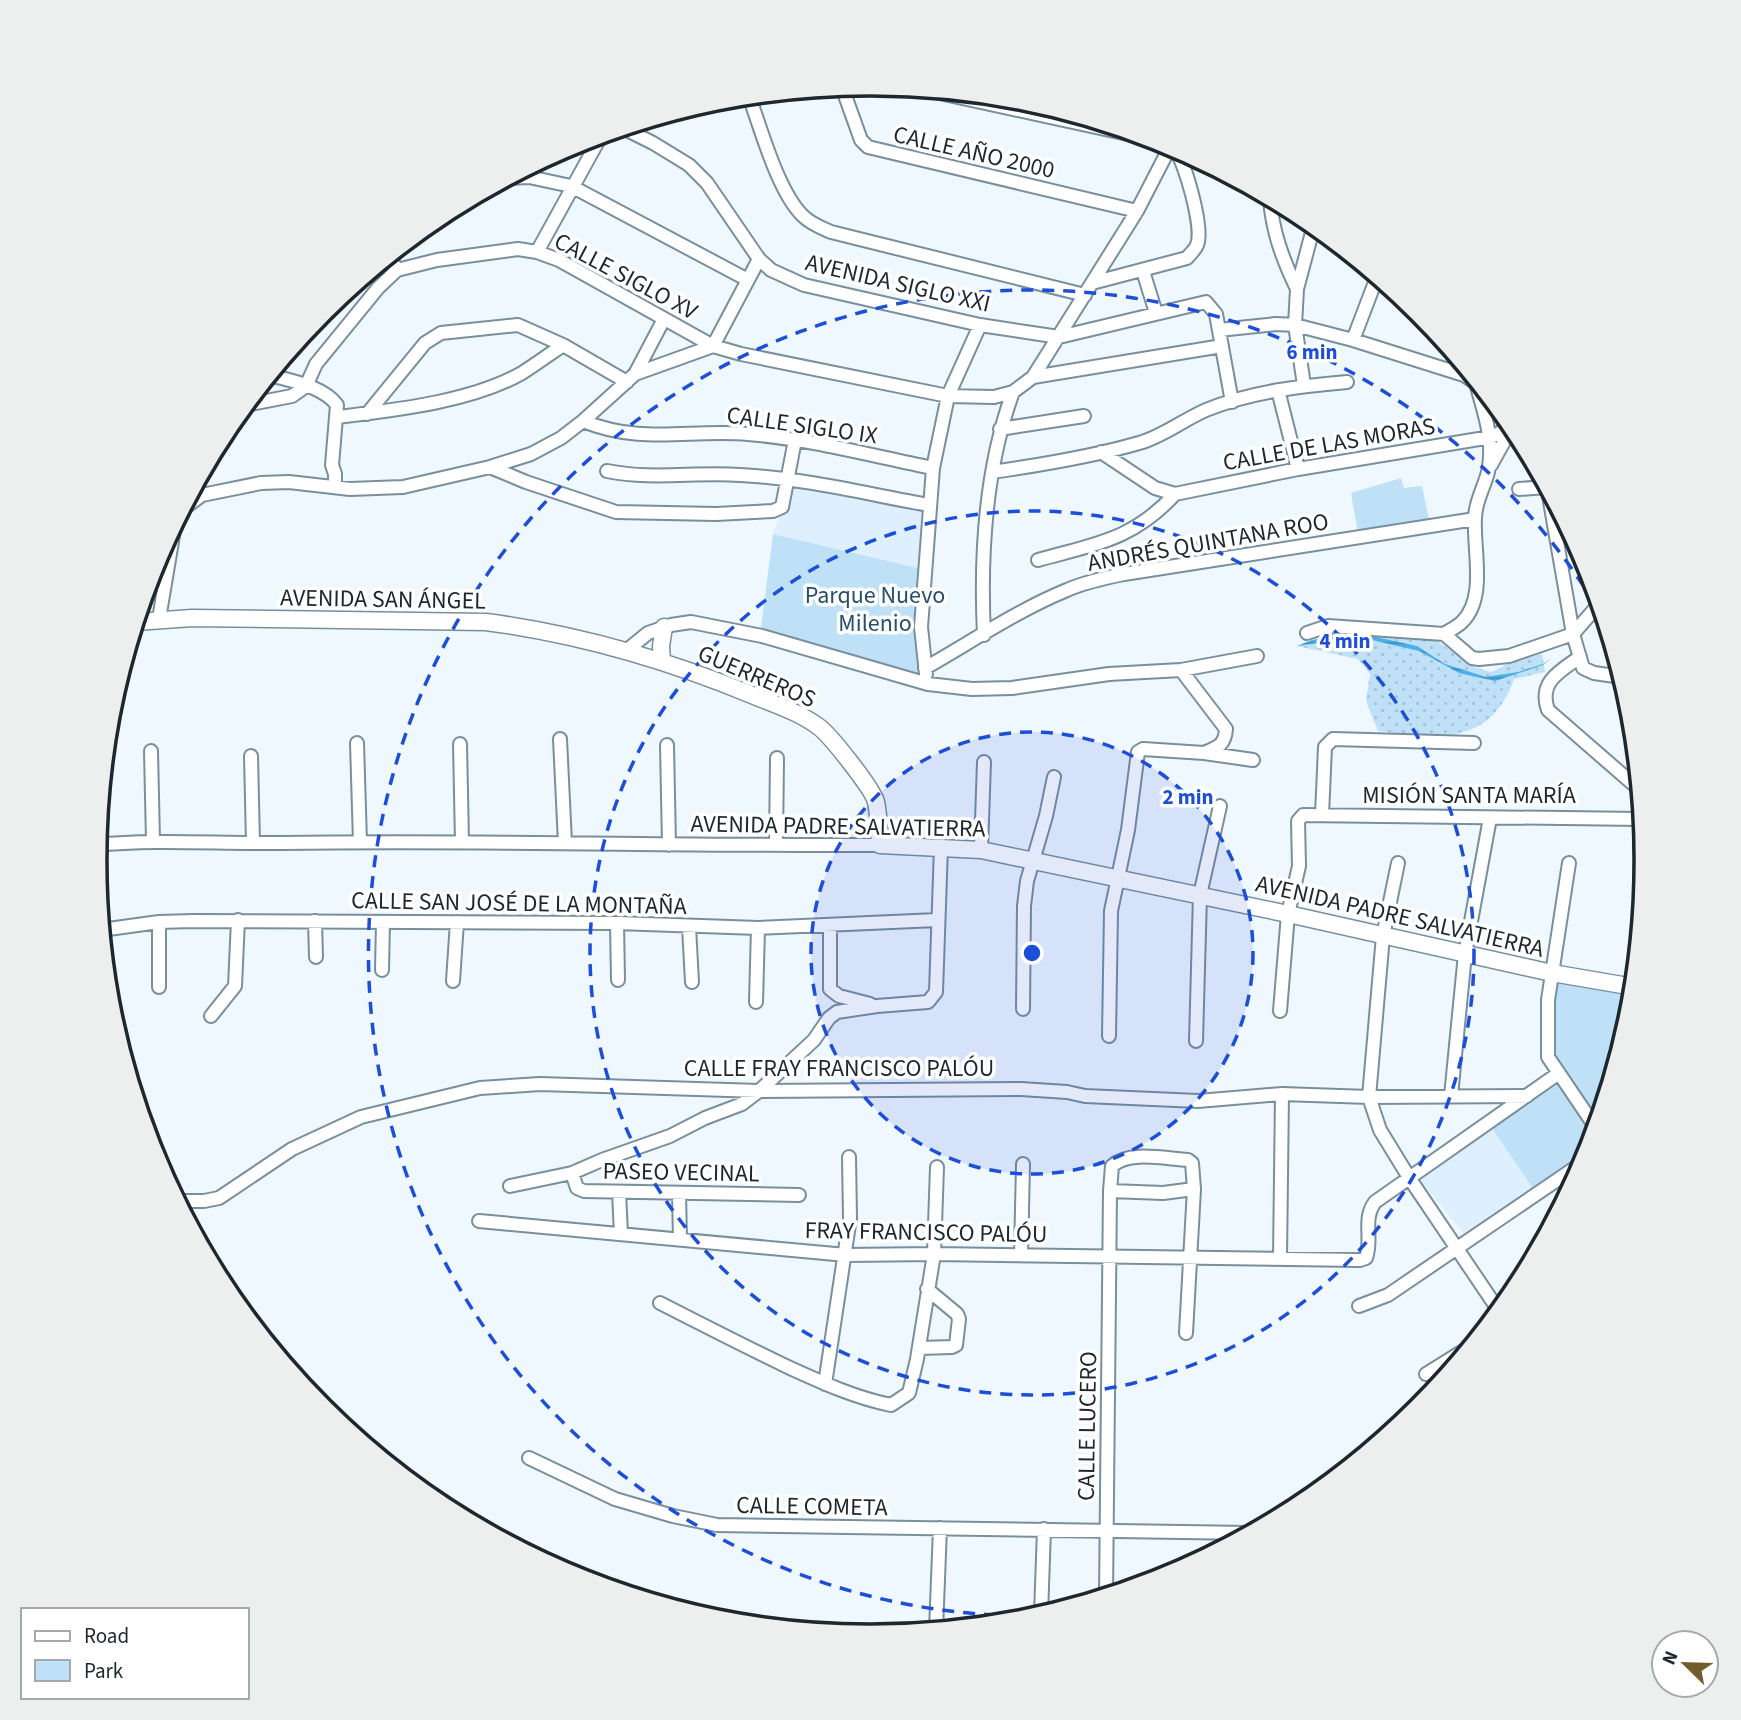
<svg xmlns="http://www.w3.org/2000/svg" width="1741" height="1720" viewBox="0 0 1741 1720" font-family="'Source Sans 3',sans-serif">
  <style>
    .built { fill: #def0fd }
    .grass { fill: url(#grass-dots) }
    .green { fill: #bfe1f8 }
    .water { fill: url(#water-rules) }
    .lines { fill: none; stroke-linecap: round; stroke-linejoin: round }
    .minor-casing { stroke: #798f9e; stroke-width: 16 }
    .major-casing { stroke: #798f9e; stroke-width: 19 }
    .minor { stroke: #fff; stroke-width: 12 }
    .major { stroke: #fff; stroke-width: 16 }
    .ring { fill: none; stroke: #1d4ed8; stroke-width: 3.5; stroke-dasharray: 12 9 }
    .labels { text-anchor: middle; stroke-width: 7; stroke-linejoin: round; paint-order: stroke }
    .street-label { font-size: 24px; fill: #1e272d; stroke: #fff }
    .park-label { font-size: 24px; fill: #275069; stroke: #fff }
    .rim { fill: none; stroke: #1e272d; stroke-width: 3.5 }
    .centre { fill: #1d4ed8; stroke: #fff; stroke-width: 3.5 }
    .ring-label { font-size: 21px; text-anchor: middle; font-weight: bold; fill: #1d4ed8; stroke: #fff; stroke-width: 7; stroke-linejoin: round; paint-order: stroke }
  </style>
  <defs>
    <pattern id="grass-dots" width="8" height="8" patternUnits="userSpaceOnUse" patternTransform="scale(1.75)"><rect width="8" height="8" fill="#bfe1f8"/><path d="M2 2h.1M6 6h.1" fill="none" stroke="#a4c1d5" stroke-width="1.8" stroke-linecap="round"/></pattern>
    <pattern id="water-rules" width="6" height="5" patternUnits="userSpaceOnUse" patternTransform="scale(1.75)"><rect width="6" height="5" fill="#4bb0e9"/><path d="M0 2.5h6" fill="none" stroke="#3e8fbd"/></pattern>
  </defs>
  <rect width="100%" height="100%" fill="#eff8ff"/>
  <path class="built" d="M793,482L927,505L922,569L773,534Z
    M1491,1126L1532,1187L1463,1233L1419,1178Z"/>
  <path class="grass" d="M1377,632L1426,633L1474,667L1491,672L1510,663L1542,654L1545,672L1514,679C1490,747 1437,738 1378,731L1366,701L1370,674L1358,659L1297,646L1329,634Z"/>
  <path class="green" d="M1401,478L1404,488L1422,486L1429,520L1358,533L1351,493Z
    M773,534L922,569L928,677L761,628Z
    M1556,976L1634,990L1632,1012L1598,1122L1553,1058Z
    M1560,1082L1595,1132L1589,1151L1532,1187L1490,1125Z"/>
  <path class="water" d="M1358,633L1417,646L1445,664L1486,677L1518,672L1543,664L1551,658L1543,665L1495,681L1459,673L1419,651L1359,637L1297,646L1312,640Z"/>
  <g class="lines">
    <g class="minor-casing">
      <path id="minor" d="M842,87L861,140L868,147L1137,211
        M921,89L1160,141
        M749,96C761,129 778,192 803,216C811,224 822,228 831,232L1085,295
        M623,128L653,143L689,165L707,183L759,259L771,270L804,285L980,325L1059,337L1206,302L1216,314L1232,402
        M509,178L529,177L571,186L748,280
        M1270,198C1272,231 1283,260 1297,289
        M537,252L602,134
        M389,256L397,270
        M1143,271L1156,313
        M1092,283L1187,258C1190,254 1195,250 1197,245C1204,228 1185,162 1174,147
        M1219,330L1276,324L1295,325L1353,340L1464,375L1476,383C1484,413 1495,441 1488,472C1484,488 1475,502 1475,518C1473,550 1487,598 1462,622C1457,627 1450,630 1444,634
        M1353,340L1377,277
        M635,374L664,319
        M270,375C291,381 323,386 337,405L332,465L335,474V487
        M1033,377L1222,346
        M1304,385L1295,325L1297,289L1314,225
        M1278,390L1298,469
        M245,405L292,396L306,386L316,364L378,288L397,270L437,260L518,249L537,252L559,260L713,346L759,259
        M367,414L425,343L441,333L518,325L563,345L627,382
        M338,417C395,410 471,402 522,373C536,364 550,354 563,345
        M583,421C642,445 688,429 748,434C810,439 872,456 933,468
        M1000,429L1084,416
        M1101,452L1155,488L1175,494L1298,469L1491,437L1513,426
        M1491,465L1512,427
        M490,467L526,482L616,512L716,514L773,511L782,507L795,440
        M607,471C652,480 694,472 740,475C803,478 867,494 929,505
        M992,472C1041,465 1091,457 1139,443C1162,437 1183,420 1206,410C1250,392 1300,386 1347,382
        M1519,489L1547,487
        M1548,490L1573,634L1583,668L1594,673L1622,677
        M1038,560C1095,544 1133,540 1175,494
        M154,562L168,560
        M159,619L174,530L183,509L202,495L261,483L289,482L350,489L403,487L490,467L531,454L561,438L583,421L635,374L713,346L741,354L948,396L994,397L1013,392L1033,377L1137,211L1171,145
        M1307,633L1328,626L1444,634
        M1444,634L1472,658L1479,659L1509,656L1573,634L1600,603
        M984,635C980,553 985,469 1013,392
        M626,651L648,633L671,625L691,622L762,636L928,684L972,689L1012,688L1109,674L1181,670L1257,656
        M1580,657C1560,671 1538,682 1548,710L1640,790
        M925,668C971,642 1018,610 1067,590C1085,582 1104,578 1124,574L1475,519
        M1181,670L1226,729C1225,745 1218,747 1204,753
        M926,674L921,627L933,468L948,396L980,325
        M560,739L565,843
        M357,743L360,842
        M460,744L462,842
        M667,745L669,845
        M151,751L153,841
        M251,756L253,843
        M1322,815L1325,747L1333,739L1474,743
        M96,845C158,839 219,844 281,843C481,840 680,846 880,845
        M776,845L777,758
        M981,850L984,762
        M1398,863L1383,936L1369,1097L1380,1130L1410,1179L1499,1311
        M1569,863L1548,1000V1057L1596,1128
        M315,921L316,957
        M159,922V987
        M617,923L618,980
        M689,927L692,982
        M830,927V989L839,996L870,1004
        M101,930L159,922L193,921L617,923L758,928L937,920
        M382,970L383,922
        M453,981L457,922
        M756,1002L758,928
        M1023,1009L1024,906L1027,881L1046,816L1054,777
        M1280,1011L1288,914L1299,866L1298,821L1303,815L1642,819
        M211,1016L235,986L238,920
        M1109,1036L1111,911L1128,830L1138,752L1143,749L1204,753L1253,760
        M1196,1041L1200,895L1220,806
        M1451,1096L1465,954L1490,818
        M572,1173L577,1188L584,1191L799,1195
        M510,1186L572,1173L602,1160L670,1136L705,1118L742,1104L759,1091L814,1040L829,1018L837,1012L877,1006L928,1002L936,992L941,847
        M1110,1191L1163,1193L1194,1189
        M619,1192L621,1234
        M679,1194L680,1239
        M177,1201H204L219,1198L292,1149L361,1117L480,1088L540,1084L759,1091L1021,1089L1067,1092L1085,1096L1198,1101L1282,1094L1369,1097L1527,1096
        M479,1221L846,1255L934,1254L1360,1260L1366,1258C1373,1239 1362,1219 1375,1202L1559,1073
        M1021,1255L1023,1164
        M1280,1258L1282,1094
        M660,1303C703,1325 746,1347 790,1368C823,1383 856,1398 891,1405L909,1393L917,1359L934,1254L937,1167
        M1359,1306L1388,1295L1585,1161
        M919,1348L952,1347L956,1345L959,1319L957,1314L927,1289
        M1426,1374L1471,1346
        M825,1384L850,1218L849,1157
        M529,1458L615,1499L673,1516L717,1525L1249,1533
        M1106,1596L1110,1191L1112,1166C1129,1150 1166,1159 1188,1160L1192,1163L1194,1189L1186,1333
        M1041,1615L1044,1529
        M936,1630L940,1528"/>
    </g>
    <g class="major-casing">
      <path id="major" d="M136,622L192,618L486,622C577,634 667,660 752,695C774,704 799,712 819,727C830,735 873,789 876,802C879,816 879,831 880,845L981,850L1288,914L1552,973L1634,987
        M662,662L661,646L664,627"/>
    </g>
    <use href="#minor" class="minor"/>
    <use href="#major" class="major"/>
  </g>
  <circle cx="1032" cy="953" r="221" fill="#1d4ed8" fill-opacity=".12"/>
  <g class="ring">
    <circle cx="1032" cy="953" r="221"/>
    <circle cx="1032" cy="953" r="442"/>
    <path d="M1038 1616A663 663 0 1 1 1603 617"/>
  </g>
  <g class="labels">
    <g class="street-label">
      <text transform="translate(974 152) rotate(13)" y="8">CALLE AÑO 2000</text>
      <text transform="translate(626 276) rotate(28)" y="8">CALLE SIGLO XV</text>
      <text transform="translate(898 283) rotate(13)" y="8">AVENIDA SIGLO XXI</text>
      <text transform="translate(802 425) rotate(8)" y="8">CALLE SIGLO IX</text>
      <text transform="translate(1329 444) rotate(-10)" y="8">CALLE DE LAS MORAS</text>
      <text transform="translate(1208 542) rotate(-10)" y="8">ANDRÉS QUINTANA ROO</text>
      <text transform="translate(383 599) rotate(1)" y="8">AVENIDA SAN ÁNGEL</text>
      <text transform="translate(757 676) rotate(23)" y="8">GUERREROS</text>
      <text x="1469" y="803">MISIÓN SANTA MARÍA</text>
      <text transform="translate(838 826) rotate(1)" y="8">AVENIDA PADRE SALVATIERRA</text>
      <text transform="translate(519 903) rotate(1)" y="8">CALLE SAN JOSÉ DE LA MONTAÑA</text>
      <text transform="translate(1400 916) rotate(13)" y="8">AVENIDA PADRE SALVATIERRA</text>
      <text x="839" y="1076">CALLE FRAY FRANCISCO PALÓU</text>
      <text transform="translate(681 1172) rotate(1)" y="8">PASEO VECINAL</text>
      <text transform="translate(926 1232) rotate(1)" y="8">FRAY FRANCISCO PALÓU</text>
      <text transform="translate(1087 1426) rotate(-89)" y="8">CALLE LUCERO</text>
      <text transform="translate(812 1506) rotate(1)" y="8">CALLE COMETA</text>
    </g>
    <g class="park-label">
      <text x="875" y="603">Parque Nuevo<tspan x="875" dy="28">Milenio</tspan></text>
    </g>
  </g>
  <path d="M0 0H1741V1720H0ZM870 96H871A763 763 0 0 1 1634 859V861A763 763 0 0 1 871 1624H870A763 763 0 0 1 107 861V859A763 763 0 0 1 870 96Z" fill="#edeeee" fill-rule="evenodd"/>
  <path class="rim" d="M870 96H871A763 763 0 0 1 1634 859V861A763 763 0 0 1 871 1624H870A763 763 0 0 1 107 861V859A763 763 0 0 1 870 96Z"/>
  <circle cx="1032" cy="953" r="10" class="centre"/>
  <g class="ring-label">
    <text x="1312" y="359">6 min</text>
    <text x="1345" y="648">4 min</text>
    <text x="1188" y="804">2 min</text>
  </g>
  <rect x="21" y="1608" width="228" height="91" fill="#ffffff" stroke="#a5a9ab" stroke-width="2"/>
  <rect x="35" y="1631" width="35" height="10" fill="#ffffff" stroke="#a5a9ab" stroke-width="2"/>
  <text x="84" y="1643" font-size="21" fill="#1e272d">Road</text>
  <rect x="35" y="1660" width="35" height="21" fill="#bfe1f8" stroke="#a5a9ab" stroke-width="2"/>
  <text x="84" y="1678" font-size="21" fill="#1e272d">Park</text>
  <g transform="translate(1685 1664) rotate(293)"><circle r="33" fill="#ffffff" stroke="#a5a9ab" stroke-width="2"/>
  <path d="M0-5L12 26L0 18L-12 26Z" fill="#715c2b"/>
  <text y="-10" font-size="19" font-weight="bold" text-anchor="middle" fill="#1e272d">N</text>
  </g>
</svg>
